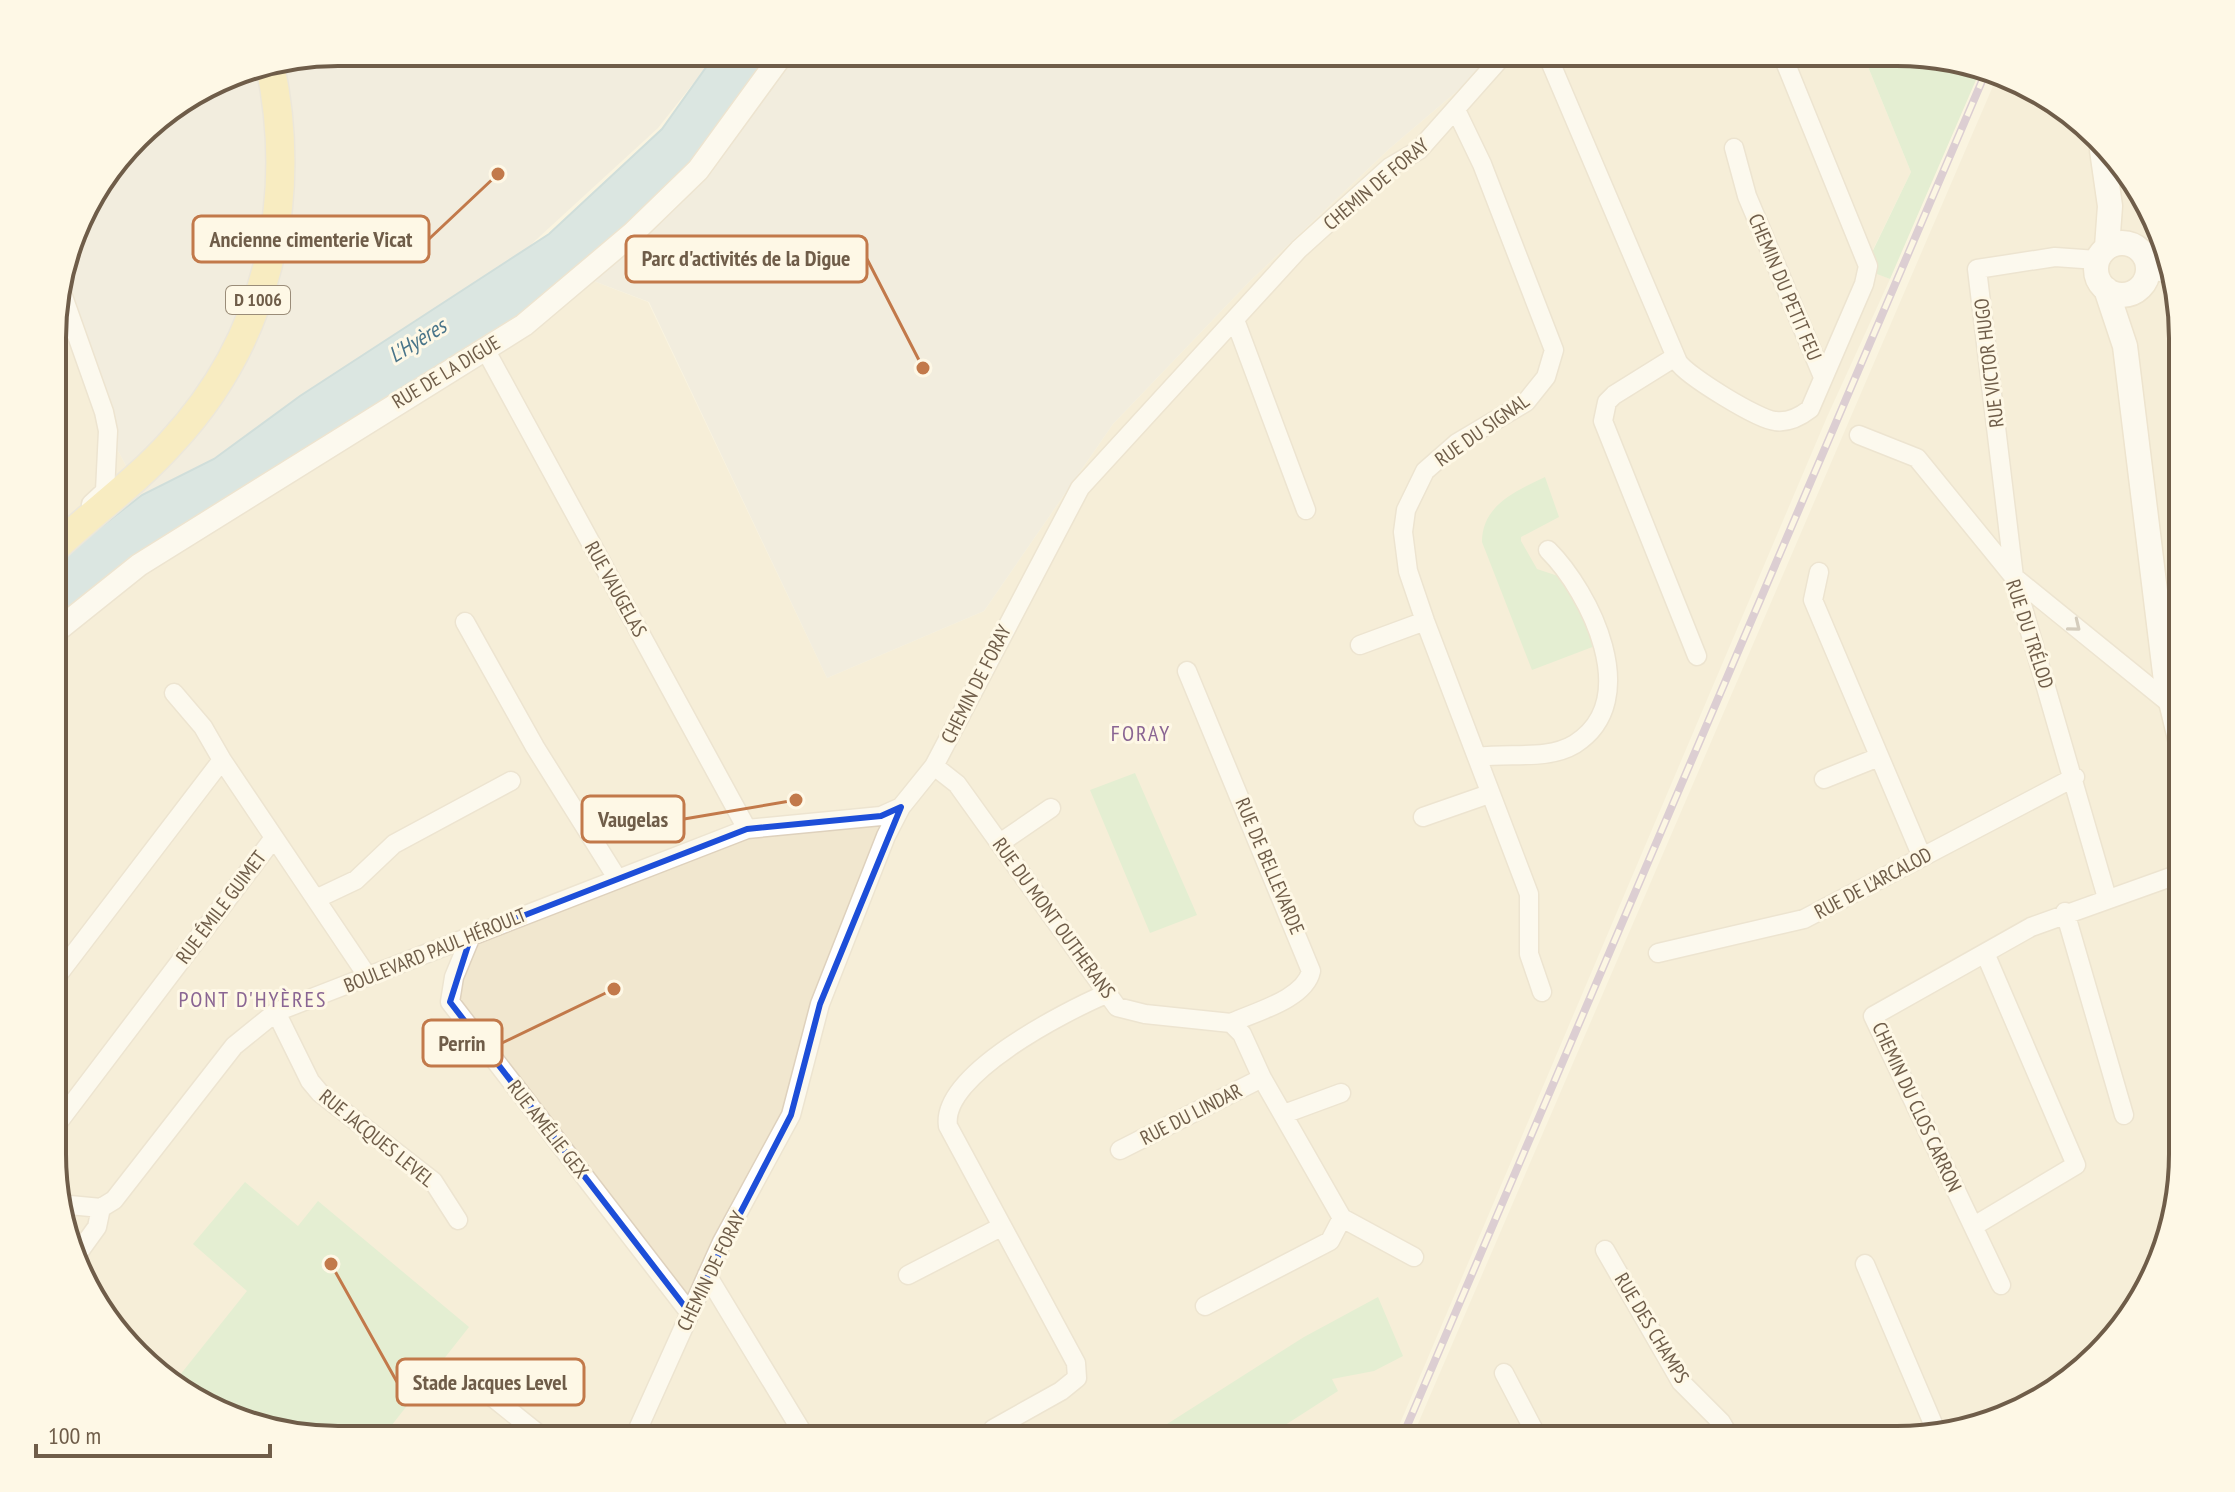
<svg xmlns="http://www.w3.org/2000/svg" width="2235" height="1492" viewBox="0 0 2235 1492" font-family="'PT Sans Narrow',sans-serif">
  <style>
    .residential { fill: #f1e7cf }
    .industrial { fill: #e9e4dc }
    .green { fill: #cae6c0 }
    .water { fill: #b7d5e2; stroke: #9dc3d3; stroke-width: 2 }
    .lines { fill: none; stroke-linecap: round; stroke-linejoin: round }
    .minor-casing { stroke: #ded1bd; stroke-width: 21 }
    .tertiary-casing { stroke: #ded1bd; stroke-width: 25 }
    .secondary-casing { stroke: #dfd0b8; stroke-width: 27 }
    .primary-casing { stroke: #dcd8d3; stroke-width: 31 }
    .minor { stroke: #fff; stroke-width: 18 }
    .tertiary { stroke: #fff; stroke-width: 22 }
    .secondary { stroke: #fff; stroke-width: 24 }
    .primary { stroke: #f6e29c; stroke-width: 28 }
    .rail-casing { stroke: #b8a1c2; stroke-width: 8 }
    .rail { stroke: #fef8e6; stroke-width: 5; stroke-dasharray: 15; stroke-linecap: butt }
    .oneway { stroke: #a99e92 }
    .marked { fill: none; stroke: #1d4ed8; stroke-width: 6; stroke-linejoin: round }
    .labels { text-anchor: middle; stroke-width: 6; stroke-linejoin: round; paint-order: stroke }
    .shield { fill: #fef8e6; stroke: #9a8c78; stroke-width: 2 }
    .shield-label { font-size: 18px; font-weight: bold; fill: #6f5d49 }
    .street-label { font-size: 20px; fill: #6f5d49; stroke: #fef8e6 }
    .water-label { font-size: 22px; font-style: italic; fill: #487489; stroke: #fef8e6 }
    .neighbourhood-label { font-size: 22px; letter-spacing: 2px; fill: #8a6593; stroke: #fef8e6 }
    .rim { fill: none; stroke: #6f5d49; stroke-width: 4 }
    .leader { fill: none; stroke: #c2794a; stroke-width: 3 }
    .callout-dot { fill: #c2794a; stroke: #fef8e6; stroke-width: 3 }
    .callout { fill: #fef8e6; stroke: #c2794a; stroke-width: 3 }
    .callout-label { font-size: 22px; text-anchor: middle; font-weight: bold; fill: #6f5d49 }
  </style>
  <rect width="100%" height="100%" fill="#faf4e0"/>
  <path class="residential" d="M1503,52H1862L1911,172L1864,268L1890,279L1827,417L1393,1440H338L247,1425L179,1392L91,1297L54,1191V640L66,638L131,583L591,280L648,302L827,678L984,611L1113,424L1249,282L1389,149Z
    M1999,72L2056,100L2145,195L2182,320V1172L2135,1313L2040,1402L1915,1439L1411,1440Z
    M62,275L109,409L117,449L142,495L54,561V301Z"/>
  <path class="industrial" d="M338,52H718L658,128L513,261L300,396L214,459L142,495L117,449L109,409L62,275L82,211L149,123L229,74Z
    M791,52H1503L1389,149L1249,282L1113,424L984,611L827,678L649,302L591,280Z"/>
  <path class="green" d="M1862,52H1897L1982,66L1890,279L1864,269L1911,172Z
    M1545,477L1559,517L1521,537V541L1537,569L1564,578L1571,586L1595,646L1532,670L1482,542C1482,505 1516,491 1545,477Z
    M1135,773L1197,915L1150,933L1090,790Z
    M245,1182L298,1226L318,1201L469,1327L380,1440H338L247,1425L179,1392L172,1385L247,1291L193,1244Z
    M1378,1297L1403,1356L1374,1371L1332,1379L1338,1391L1262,1440H1142L1304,1337Z"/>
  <path class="water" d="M717,52H775L702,153L556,292L54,622V563L142,495L214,459L300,396L549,234L662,129Z"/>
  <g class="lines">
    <g class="minor-casing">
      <path id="minor" d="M1546,52L1678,362C1687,376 1759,420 1775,421C1788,423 1801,416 1810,409L1864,284L1868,266L1781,52
        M1456,110L1482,164L1554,350L1546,377L1526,402L1457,443L1425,471L1406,510L1403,532L1408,571L1425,621L1529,894V954L1542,992
        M1734,148L1747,196L1823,377
        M2097,260L2055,257L1977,269L2014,577L2173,706
        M2148,269L2169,274
        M59,285L104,412L108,431L105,491L91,504
        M1235,320L1306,510
        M485,349L747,829
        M1675,357L1614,395L1607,402L1603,421L1697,656
        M1859,435L1917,458L2014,577L2107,898
        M1819,572L1813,600L1922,857
        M465,622L535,747L617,878
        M1360,645L1425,621
        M1187,671L1311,971C1305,999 1255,1012 1231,1023
        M1478,757C1509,752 1547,761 1575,744C1644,700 1590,592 1548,550
        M222,760L368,977
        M934,766L957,784L1117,1007L1145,1014L1231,1023L1242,1034L1262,1078L1342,1218L1414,1257
        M1824,779L1879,757
        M1423,817L1489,794
        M1000,843L1051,808
        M318,898L356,880L394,844L511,781
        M2065,912L2124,1115
        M471,936L454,977L450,1002L689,1312
        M1658,953L1804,919L2075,777
        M54,980L222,760L203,727L174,693
        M276,1012L310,1081L320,1093L433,1181L458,1220
        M1284,1114L1341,1093
        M54,1128L273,839
        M1120,1150L1262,1078
        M59,1204L101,1208L114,1200L234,1046L276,1012L747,829L881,816L901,807
        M1974,1226L2076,1165L1985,953
        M1605,1250L1681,1382L1721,1422L1731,1439
        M76,1256L97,1227L101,1208
        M1865,1264L1937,1433
        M707,1275L807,1440
        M908,1275L1001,1227
        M2001,1285L1873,1016L2031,927L2182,873
        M1205,1306L1330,1241L1342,1218
        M1504,1373L1539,1440
        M485,1391L546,1440
        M993,1429L1061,1391L1077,1378L1076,1363L948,1126C940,1075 1066,1011 1106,994
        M633,1440L722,1242L791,1115L820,1004L886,836L901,807L934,766L1080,488L1299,249L1390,167L1419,150L1506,52"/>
    </g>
    <g class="tertiary-casing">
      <path id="tertiary" d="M54,633L139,565L524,325L633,233L698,170L784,52"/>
    </g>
    <g class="secondary-casing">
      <path id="secondary" d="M2102,150L2110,206L2107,247
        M2096 269a26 26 0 1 1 52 0a26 26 0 1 1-52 0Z
        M2106,289L2125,346L2166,681L2182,747"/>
    </g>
    <g class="primary-casing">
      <path id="primary" d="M54,549C92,513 136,482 171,443C267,340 299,202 270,65"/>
    </g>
    <use href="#minor" class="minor"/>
    <use href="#tertiary" class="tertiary"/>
    <use href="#secondary" class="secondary"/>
    <use href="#primary" class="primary"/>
    <g class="rail-casing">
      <path id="rail" d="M1401,1440L1988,67"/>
    </g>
    <use href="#rail" class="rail"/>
  </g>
  <defs><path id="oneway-chevron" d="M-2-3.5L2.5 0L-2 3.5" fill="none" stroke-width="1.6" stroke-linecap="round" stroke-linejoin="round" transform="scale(2)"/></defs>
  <use class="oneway" href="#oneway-chevron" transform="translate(2075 626) rotate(39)"/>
  <path d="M0 0H2235V1492H0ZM901,807L820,1004L791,1115L689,1312L450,1002L471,936L747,829L881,816Z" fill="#faf4e0" fill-opacity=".55" fill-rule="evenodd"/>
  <path class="marked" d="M901,807L820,1004L791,1115L689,1312L450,1002L471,936L747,829L881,816Z"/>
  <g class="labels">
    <rect class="shield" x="226" y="286" width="64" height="28" rx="6"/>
    <g class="shield-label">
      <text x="258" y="306">D 1006</text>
    </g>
    <g class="street-label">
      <text transform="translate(1376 184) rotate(-40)" y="7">CHEMIN DE FORAY</text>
      <text transform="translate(1785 287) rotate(67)" y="7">CHEMIN DU PETIT FEU</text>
      <text transform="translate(1989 363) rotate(-97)" y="7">RUE VICTOR HUGO</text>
      <text transform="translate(446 372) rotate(-31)" y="7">RUE DE LA DIGUE</text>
      <text transform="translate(1482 430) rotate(-35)" y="7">RUE DU SIGNAL</text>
      <text transform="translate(616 589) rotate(61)" y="7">RUE VAUGELAS</text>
      <text transform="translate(2030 634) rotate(72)" y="7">RUE DU TRÉLOD</text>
      <text transform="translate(976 684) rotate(-63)" y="7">CHEMIN DE FORAY</text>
      <text transform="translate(1270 866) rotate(67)" y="7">RUE DE BELLEVARDE</text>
      <text transform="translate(1873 883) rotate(-28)" y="7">RUE DE L'ARCALOD</text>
      <text transform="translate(221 907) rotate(-53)" y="7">RUE ÉMILE GUIMET</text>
      <text transform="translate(1054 918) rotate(54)" y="7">RUE DU MONT OUTHERANS</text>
      <text transform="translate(435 950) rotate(-22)" y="7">BOULEVARD PAUL HÉROULT</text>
      <text transform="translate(1917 1107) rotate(65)" y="7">CHEMIN DU CLOS CARRON</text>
      <text transform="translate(1191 1114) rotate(-27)" y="7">RUE DU LINDAR</text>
      <text transform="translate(548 1129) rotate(52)" y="7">RUE AMÉLIE GEX</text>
      <text transform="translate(377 1138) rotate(39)" y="7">RUE JACQUES LEVEL</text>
      <text transform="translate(711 1271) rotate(-64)" y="7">CHEMIN DE FORAY</text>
      <text transform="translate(1652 1328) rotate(59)" y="7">RUE DES CHAMPS</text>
    </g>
    <g class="water-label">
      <text transform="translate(417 340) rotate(-32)" y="8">L'Hyères</text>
    </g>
    <g class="neighbourhood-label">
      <text x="1141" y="741">FORAY</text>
      <text x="253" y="1007">PONT D'HYÈRES</text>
    </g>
  </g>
  <path d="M0 0H2235V1492H0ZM338 66H1897A272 272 0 0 1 2169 338V1154A272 272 0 0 1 1897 1426H338A272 272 0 0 1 66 1154V338A272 272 0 0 1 338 66Z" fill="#fef8e6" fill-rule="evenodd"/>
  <path class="rim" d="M338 66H1897A272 272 0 0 1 2169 338V1154A272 272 0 0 1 1897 1426H338A272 272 0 0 1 66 1154V338A272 272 0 0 1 338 66Z"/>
  <path class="leader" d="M498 174L429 239M923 368L867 259M796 800L684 819M614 989L502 1043M331 1264L397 1382"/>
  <g class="callout-dot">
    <circle cx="498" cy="174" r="8"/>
    <circle cx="923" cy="368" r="8"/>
    <circle cx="796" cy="800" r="8"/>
    <circle cx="614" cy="989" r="8"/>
    <circle cx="331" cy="1264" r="8"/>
  </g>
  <g class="callout">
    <rect x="193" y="216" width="236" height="46" rx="8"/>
    <rect x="626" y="236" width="241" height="46" rx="8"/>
    <rect x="582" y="796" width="102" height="46" rx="8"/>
    <rect x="423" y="1020" width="79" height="46" rx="8"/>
    <rect x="397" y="1359" width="187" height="46" rx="8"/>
  </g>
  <g class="callout-label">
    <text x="311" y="247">Ancienne cimenterie Vicat</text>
    <text x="746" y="266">Parc d'activités de la Digue</text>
    <text x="633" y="827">Vaugelas</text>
    <text x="462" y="1051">Perrin</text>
    <text x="490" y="1390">Stade Jacques Level</text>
  </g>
  <path d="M36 1444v12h234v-12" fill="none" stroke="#6f5d49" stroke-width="4"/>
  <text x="48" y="1444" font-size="24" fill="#6f5d49" stroke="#fef8e6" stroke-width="6" paint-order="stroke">100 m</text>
</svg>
